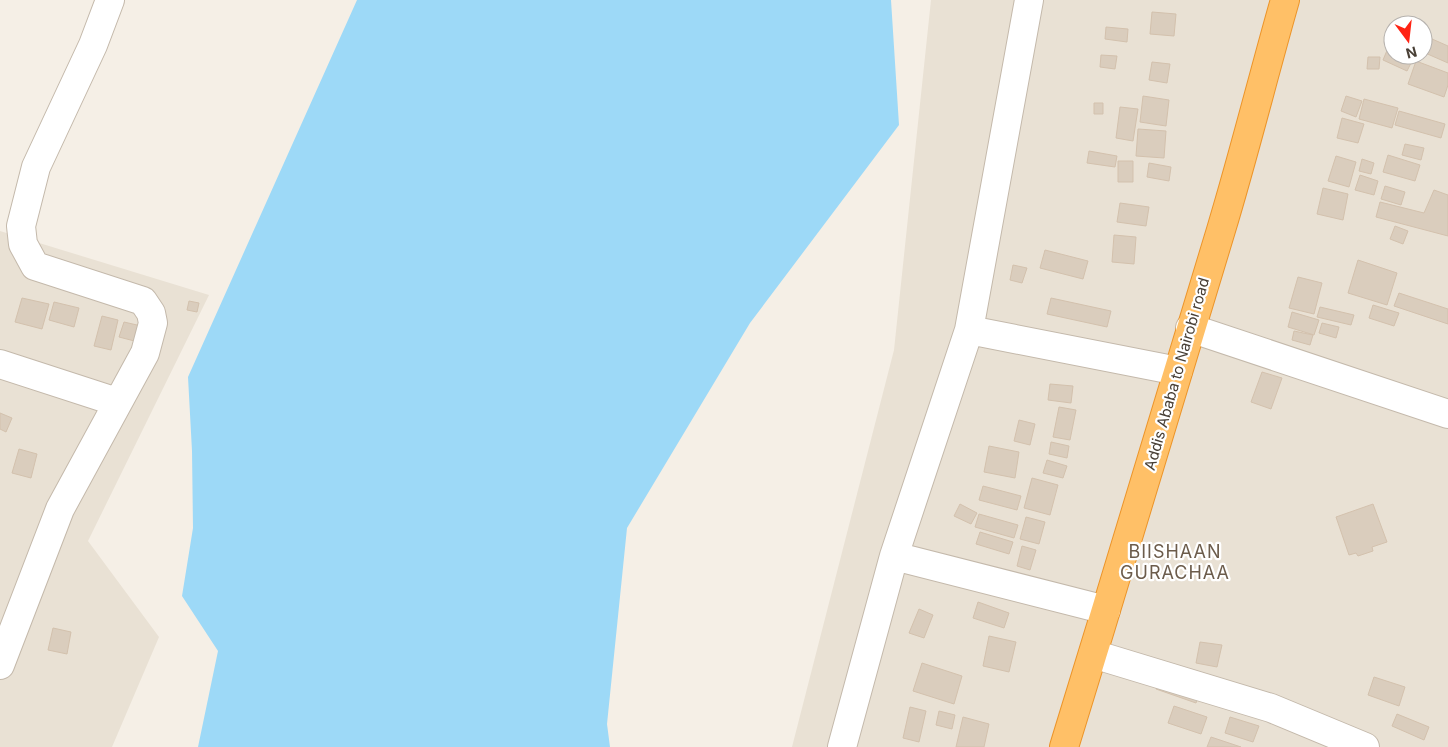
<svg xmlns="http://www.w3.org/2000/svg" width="1448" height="747" viewBox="0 0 1448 747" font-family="Inter,sans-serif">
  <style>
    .residential { fill: #e9e1d4; fill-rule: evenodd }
    .water { fill: #9dd9f7 }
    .building { fill: #dacdbd; stroke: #d3c1ad }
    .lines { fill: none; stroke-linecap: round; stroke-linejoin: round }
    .minor-casing { stroke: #c4b9ab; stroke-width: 30 }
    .highway-casing { stroke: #ec9429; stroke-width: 30 }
    .minor { stroke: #fff; stroke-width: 28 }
    .highway { stroke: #ffc067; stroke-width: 28 }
    .labels { text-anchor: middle; stroke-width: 4.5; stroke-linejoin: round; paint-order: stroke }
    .street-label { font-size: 15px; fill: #483f35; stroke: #fff }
    .quarter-label { font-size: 18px; letter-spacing: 1px; fill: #6c5c4b; stroke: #fff }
  </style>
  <rect width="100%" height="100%" fill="#f5efe6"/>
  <path class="residential" d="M931,0H1448V747H792L894,350ZM1393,25H1423V55H1393Z
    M0,231L209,295L88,541L159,637L112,747H0Z"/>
  <path class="water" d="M357,0H891L899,125L750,323L627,528L607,724L610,747H198L218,651L182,596L193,528L192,451L188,377Z"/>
  <path class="building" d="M1152,12L1176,14L1174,36L1150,34Z
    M1106,27L1128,29L1127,42L1105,39Z
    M1423,35L1448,46V63L1423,52Z
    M1388,48L1393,50V55H1403L1413,59L1407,71L1383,60Z
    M1101,55L1117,56L1115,69L1100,67Z
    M1368,57H1380L1379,69H1367Z
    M1416,61L1448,73V85L1444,97L1408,84Z
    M1152,62L1170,64L1167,83L1149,80Z
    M1143,96L1169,100L1166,126L1140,122Z
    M1346,96L1362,101L1356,117L1341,111Z
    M1364,99L1398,108L1392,128L1359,119Z
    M1094,103H1103V114H1094Z
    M1120,107L1138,109L1133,141L1116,138Z
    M1399,111L1445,124L1441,138L1395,125Z
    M1342,118L1364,124L1358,143L1337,138Z
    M1138,129L1166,131L1164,158L1136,156Z
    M1405,144L1424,148L1421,160L1402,155Z
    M1089,151L1117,156L1115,167L1087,163Z
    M1388,155L1420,165L1415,181L1383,172Z
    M1336,156L1356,162L1349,187L1328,181Z
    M1362,159L1374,163L1371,174L1359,171Z
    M1118,161H1133V182H1118Z
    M1149,163L1171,167L1169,181L1147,177Z
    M1360,175L1378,181L1374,195L1355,190Z
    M1385,186L1405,192L1401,205L1381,199Z
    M1323,188L1348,194L1343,220L1317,214Z
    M1434,190L1448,195V236L1376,217L1380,202L1424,213Z
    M1120,203L1149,207L1146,226L1117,222Z
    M1395,226L1408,231L1403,244L1390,239Z
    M1114,235L1136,237L1134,264L1112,262Z
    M1045,250L1088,261L1083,279L1040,268Z
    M1358,260L1397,273L1387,305L1348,293Z
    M1013,265L1027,268L1022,283L1010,280Z
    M1298,277L1322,283L1314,314L1289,308Z
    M1399,293L1448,309V324L1394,306Z
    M22,298L49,304L42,329L15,322Z
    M1051,298L1111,311L1107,327L1047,314Z
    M189,301L199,303L197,312L187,310Z
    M54,302L79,308L74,327L49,320Z
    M1373,305L1399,313L1394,326L1369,318Z
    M1320,307L1354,315L1351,325L1317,317Z
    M1292,312L1319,320L1314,335L1288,327Z
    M102,316L118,320L111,350L94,346Z
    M124,322L150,328L146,344L119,337Z
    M1322,323L1339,327L1336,338L1319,333Z
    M1294,331L1313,335L1310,345L1292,340Z
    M1262,372L1282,378L1271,409L1251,402Z
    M1050,384L1073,386L1071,403L1048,400Z
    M1059,407L1076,410L1070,440L1053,437Z
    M0,413L12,418L6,432L0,429Z
    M1019,420L1035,424L1030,445L1014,441Z
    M1051,442L1069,446L1067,458L1049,454Z
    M989,446L1019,452L1015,478L984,472Z
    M19,449L37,454L31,478L12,473Z
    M1047,460L1067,466L1063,478L1043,473Z
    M1032,478L1058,485L1050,515L1024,508Z
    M983,486L1021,496L1017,510L979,500Z
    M960,504L977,513L971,524L954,516Z
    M1373,504L1387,542L1372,547L1373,551L1358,556L1356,553L1349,555L1336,517Z
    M979,514L1018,525L1014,538L975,527Z
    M1026,517L1045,522L1039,544L1020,539Z
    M980,532L1013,542L1009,554L976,544Z
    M1022,546L1036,550L1030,570L1017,566Z
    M978,602L1009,613L1004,628L973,618Z
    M919,609L933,615L924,638L909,633Z
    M53,628L71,632L67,654L48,650Z
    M989,636L1016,642L1009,672L983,666Z
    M1200,642L1222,645L1217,667L1196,663Z
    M922,663L962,676L954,704L913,691Z
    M1374,677L1405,687L1399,706L1368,695Z
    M1158,681L1199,695L1196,703L1156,689Z
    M1174,706L1207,717L1201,734L1168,723Z
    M910,707L926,711L919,742L903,738Z
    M939,711L955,715L952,729L936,725Z
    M1397,714L1429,727L1424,740L1392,726Z
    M963,717L989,724L984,747H956Z
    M1230,717L1259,726L1253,742L1225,733Z
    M1211,737L1241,747H1207Z"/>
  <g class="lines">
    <g class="minor-casing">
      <path id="minor" d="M1190,328L1448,414
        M969,330L1178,371
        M0,364L117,402
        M894,556L1106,610
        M1093,654L1271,708L1365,747
        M0,665L60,509L145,353L153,323L151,313L143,301L35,266L23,244L21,226L36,167L93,45L110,0
        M842,747L894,556L969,330L1029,0"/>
    </g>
    <g class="highway-casing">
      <path id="highway" d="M1064,747C1117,575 1169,403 1221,230C1244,154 1263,77 1285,0"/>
    </g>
    <use href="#minor" class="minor"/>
    <use href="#highway" class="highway"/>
  </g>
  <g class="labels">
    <g class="street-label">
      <text transform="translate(1177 374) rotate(-74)" y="5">Addis Ababa to Nairobi road</text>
    </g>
    <g class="quarter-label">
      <text x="1175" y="558">BIISHAAN<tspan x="1175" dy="21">GURACHAA</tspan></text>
    </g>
  </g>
  <g transform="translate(1408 40) rotate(165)"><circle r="24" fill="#ffffff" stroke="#b6b2ae"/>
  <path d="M0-4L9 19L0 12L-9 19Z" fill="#ff2313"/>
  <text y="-8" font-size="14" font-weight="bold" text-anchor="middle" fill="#483f35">N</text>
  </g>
</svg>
